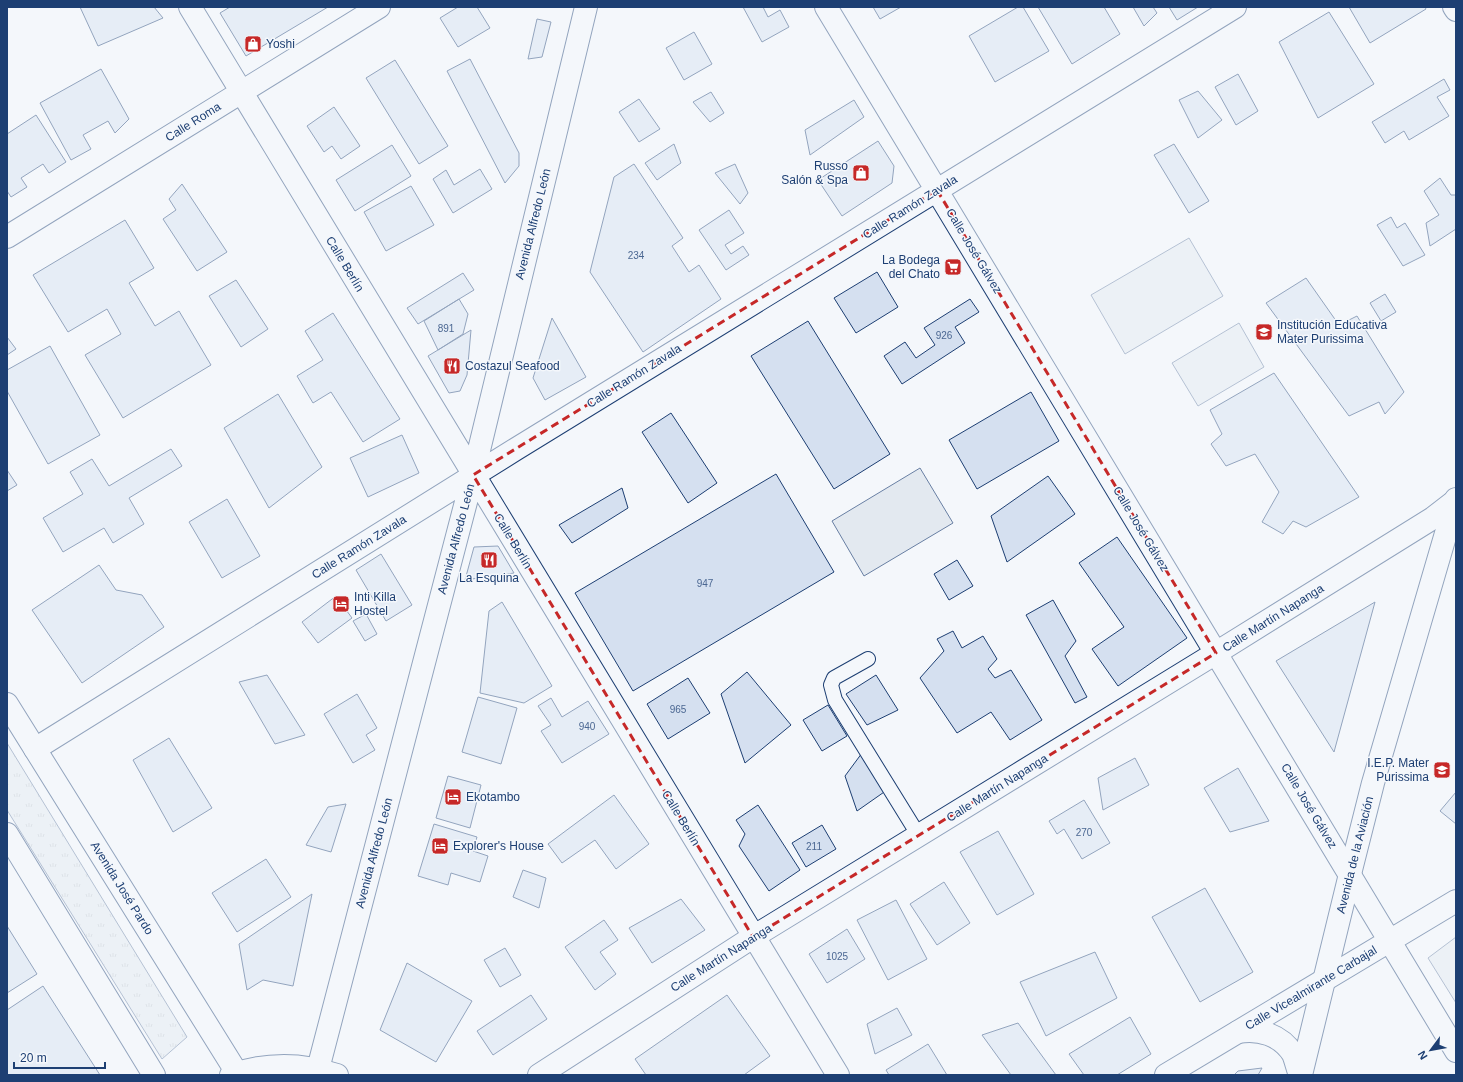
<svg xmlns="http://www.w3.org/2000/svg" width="1463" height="1082" viewBox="0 0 1463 1082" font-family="Helvetica,sans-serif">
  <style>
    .green { fill: #e3e9f0; stroke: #687fa3 }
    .park { fill: url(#park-tufts); stroke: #687fa3 }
    .parking { fill: #e3e8f0; stroke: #687fa3 }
    .building { fill: #d5e0f0; stroke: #1d3f73 }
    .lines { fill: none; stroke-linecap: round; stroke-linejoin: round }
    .lane-casing { stroke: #1d3f73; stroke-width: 16 }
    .street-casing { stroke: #1d3f73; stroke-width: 24 }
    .secondary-casing { stroke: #1d3f73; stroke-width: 24 }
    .lane { stroke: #f4f7fb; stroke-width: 14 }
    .street { stroke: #f4f7fb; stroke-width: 22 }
    .secondary { stroke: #f4f7fb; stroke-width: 22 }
    .marked { fill: none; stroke: #c62828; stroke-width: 3; stroke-dasharray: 8 5; stroke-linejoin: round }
    .labels { text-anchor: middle; stroke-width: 3; stroke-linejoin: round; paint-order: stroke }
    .number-label { font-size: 10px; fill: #4b6792 }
    .poi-label { font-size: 12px; fill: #1d3f73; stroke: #f4f7fb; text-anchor: start }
    .street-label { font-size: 12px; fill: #1d3f73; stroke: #f4f7fb }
  </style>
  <defs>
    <pattern id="park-tufts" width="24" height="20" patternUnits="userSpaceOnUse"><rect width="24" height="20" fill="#e3e9f0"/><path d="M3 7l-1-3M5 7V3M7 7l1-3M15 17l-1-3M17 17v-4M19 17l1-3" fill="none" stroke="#c2c9d1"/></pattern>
  </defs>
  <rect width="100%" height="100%" fill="#f4f7fb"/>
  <path class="green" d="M1189,238L1223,296L1125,354L1091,295Z
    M1239,323L1264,367L1198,406L1172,363Z
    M920,468L953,523L864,576L832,521Z"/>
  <path class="park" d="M7,743L187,1037L162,1059L7,810Z"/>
  <path class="parking" d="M1456,937V1003L1428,958Z"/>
  <path class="building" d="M80,7H154L163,18L98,46Z
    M230,7H328L246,56L220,13Z
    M458,7H477L490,28L458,47L440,18Z
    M743,7H763L768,17L780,10L789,27L762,42Z
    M873,7H901L880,19Z
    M1018,7H1023L1049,51L995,82L969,36Z
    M1038,7H1104L1120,34L1072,64Z
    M1133,7H1153L1157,13L1144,26Z
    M1169,7H1198L1177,20Z
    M1349,7H1425L1426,9L1370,43Z
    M1329,12L1374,84L1318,118L1279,42Z
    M537,19L551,22L542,57L528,59Z
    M694,32L712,64L684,80L666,48Z
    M470,59L519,153V166L505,183L447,71Z
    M395,60L448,146L419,164L366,78Z
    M101,69L129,119L115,133L108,121L83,135L91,149L71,160L40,103Z
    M1238,74L1258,111L1236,125L1215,87Z
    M1444,79L1450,90L1437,97L1449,116L1409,140L1404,131L1385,143L1372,122Z
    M1198,91L1222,120L1198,138L1179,100Z
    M711,92L724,113L710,122L693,102Z
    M639,99L660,129L639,142L619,112Z
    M854,100L864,117L810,155L805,130Z
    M334,107L360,146L341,159L332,146L324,152L307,126Z
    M36,115L66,162L49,173L43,164L21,178L27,187L11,197L7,191V134Z
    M878,141L894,166L892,183L842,216L818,180Z
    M674,144L681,163L657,180L645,163Z
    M1174,144L1209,201L1189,213L1154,155Z
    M392,145L411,176L355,211L336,180Z
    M634,164L683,238L672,246L689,272L699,265L721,299L643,352L590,272L614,177Z
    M735,164L748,193L740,204L715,173Z
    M480,169L492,189L453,213L433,179L446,170L454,185Z
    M1440,178L1451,195H1456V229L1430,246L1426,223L1439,215L1424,191Z
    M182,184L227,252L197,271L163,219L176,210L169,199Z
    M411,186L434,225L386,251L364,212Z
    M729,210L744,233L725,245L731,254L743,246L749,255L726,270L699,230Z
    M1391,217L1397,228L1405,223L1425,255L1403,266L1377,225Z
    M125,220L154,268L129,283L155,326L179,311L211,365L123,418L85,355L121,334L107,309L68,332L33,275Z
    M877,272L898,307L856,333L834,298Z
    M463,273L474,290L418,324L407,308Z
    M1306,278L1339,325L1357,316L1404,392L1385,414L1379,402L1349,416L1266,303Z
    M236,280L268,329L241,347L209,296Z
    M1385,294L1396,312L1381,321L1370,303Z
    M459,299L468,314L463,334L438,350L424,321Z
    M970,299L979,312L955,327L965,343L902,384L884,356L905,342L916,358L935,345L924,328Z
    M333,313L400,419L363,442L331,392L313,403L297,376L323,360L305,331Z
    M552,318L586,377L545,400L533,378Z
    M808,321L890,454L834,489L751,356Z
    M471,330L467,375L460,391L449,393L428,356Z
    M7,337L16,349L7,355Z
    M50,346L100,435L48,464L7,391V370Z
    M1274,373L1359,497L1306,527L1293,521L1283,534L1262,522L1279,492L1255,454L1226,466L1211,444L1222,434L1210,410Z
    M1031,392L1059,441L977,489L949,440Z
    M278,394L322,467L269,508L224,428Z
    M671,413L717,483L688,503L642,432Z
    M402,435L419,473L368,497L350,458Z
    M171,449L182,466L129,498L144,524L113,543L104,528L63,552L43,518L83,494L70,472L92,459L109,486Z
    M7,470L17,485L7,491Z
    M776,474L834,572L633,691L575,593Z
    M1048,476L1075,514L1007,562L991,516Z
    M622,488L628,508L572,543L559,525Z
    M227,499L260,556L222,578L189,522Z
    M1117,537L1187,638L1118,686L1092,649L1124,627L1079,563Z
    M498,546L514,573L465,580L474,547Z
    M381,554L412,605L386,621L356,570Z
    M957,560L973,586L949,600L934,574Z
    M99,565L116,590L142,595L164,627L82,683L32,610Z
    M336,596L352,618L318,643L302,622Z
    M1053,600L1076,641L1065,656L1087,697L1075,703L1026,615Z
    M502,602L552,686L524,703L480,693L489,611Z
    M1375,602L1334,752L1276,661Z
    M366,614L377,634L365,641L353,621Z
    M953,631L962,648L983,636L997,659L988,669L995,678L1011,670L1042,720L1010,740L991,712L957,733L920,678L944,651L937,639Z
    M747,672L791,725L745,763L721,694Z
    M267,675L305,735L275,744L239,682Z
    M876,675L898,710L867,725L846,694Z
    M688,678L710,713L668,739L647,704Z
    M357,694L377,728L366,735L375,750L353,763L324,714Z
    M478,697L517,708L501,764L462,752Z
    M551,698L562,717L588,701L609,734L562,763L541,731L551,725L538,706Z
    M828,705L847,736L822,751L803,720Z
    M169,738L212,808L173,832L133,760Z
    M862,753L887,790L857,811L845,776Z
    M1135,758L1149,785L1103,810L1098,778Z
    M1238,768L1269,821L1230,832L1204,788Z
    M448,776L481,785L470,828L436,818Z
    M1456,792V824L1440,811Z
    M614,795L649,844L616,869L595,840L562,863L548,844Z
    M1084,800L1110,843L1082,859L1064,829L1057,834L1049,821Z
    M346,804L331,852L306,845L328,807Z
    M758,805L800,870L769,891L739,846L745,834L736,820Z
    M434,824L477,837L473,851L488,856L480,882L451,873L448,885L418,876Z
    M822,825L836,849L806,867L792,843Z
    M998,831L1034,894L997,915L960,852Z
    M266,859L291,897L237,932L212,893Z
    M523,870L546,878L539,908L513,897Z
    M944,882L970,923L937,945L910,904Z
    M1205,888L1253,972L1200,1002L1152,917Z
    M312,894L293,986L263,980L247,990L239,944Z
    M681,899L705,930L652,963L629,928Z
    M896,900L927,959L888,980L857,920Z
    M604,920L618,940L600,952L616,974L595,990L565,947Z
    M7,926L37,974L7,993Z
    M847,929L865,959L827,983L809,954Z
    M505,948L521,975L500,987L484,960Z
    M1095,952L1117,998L1046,1036L1020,982Z
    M407,963L472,1001L436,1062L380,1030Z
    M43,986L100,1075H7V1010Z
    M531,995L547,1019L493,1055L477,1031Z
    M727,995L770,1056L744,1075H646L635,1059Z
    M897,1008L912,1035L875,1054L867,1024Z
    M1130,1017L1151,1054L1117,1075H1084L1069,1054Z
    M1018,1023L1056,1075H1011L982,1035Z
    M928,1044L947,1075H889L886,1070Z
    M1262,1068L1258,1075H1234L1238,1071Z"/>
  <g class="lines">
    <g class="lane-casing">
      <path id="lane" d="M868,659L834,678L831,685L835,700L919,836"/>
    </g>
    <g class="street-casing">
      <path id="street" d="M190,7L838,1075
        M826,7L1456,1051
        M1454,7L1456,10
        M7,237L379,7
        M35,749L516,449L1235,7
        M318,1069L473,475L586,7
        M539,1075L753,937L1216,653L1433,518L1455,501
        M1166,1075L1456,901"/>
    </g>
    <g class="secondary-casing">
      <path id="secondary" d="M7,704L237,1073
        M7,834L154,1075
        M1238,1032C1259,1028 1281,1035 1293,1054C1296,1061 1297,1068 1300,1075
        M231,1075C266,1063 302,1063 337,1075
        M1301,1075L1350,874L1373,783L1456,499"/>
    </g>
    <use href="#lane" class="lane"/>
    <use href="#street" class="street"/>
    <use href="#secondary" class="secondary"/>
  </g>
  <path d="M0 0H1463V1082H0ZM937,190L1216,653L753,937L473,475Z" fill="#f4f7fb" fill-opacity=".55" fill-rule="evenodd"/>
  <path class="marked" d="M937,190L1216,653L753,937L473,475Z"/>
  <defs>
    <g id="shop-square" transform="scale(0.9)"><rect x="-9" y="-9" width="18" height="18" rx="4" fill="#c62828" stroke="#f4f7fb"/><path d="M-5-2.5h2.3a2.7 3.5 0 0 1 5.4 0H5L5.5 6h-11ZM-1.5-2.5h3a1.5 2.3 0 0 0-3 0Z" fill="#fff"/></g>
    <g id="supermarket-square" transform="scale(0.9)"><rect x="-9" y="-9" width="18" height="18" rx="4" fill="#c62828" stroke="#f4f7fb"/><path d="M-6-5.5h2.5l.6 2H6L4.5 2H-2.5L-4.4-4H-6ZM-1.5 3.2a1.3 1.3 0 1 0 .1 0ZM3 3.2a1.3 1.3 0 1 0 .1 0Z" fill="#fff"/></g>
    <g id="school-square" transform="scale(0.9)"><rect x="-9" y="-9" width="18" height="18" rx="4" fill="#c62828" stroke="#f4f7fb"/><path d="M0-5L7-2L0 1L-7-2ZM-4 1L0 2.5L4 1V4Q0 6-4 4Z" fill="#fff"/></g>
    <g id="restaurant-square" transform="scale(0.9)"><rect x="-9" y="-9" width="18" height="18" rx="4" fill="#c62828" stroke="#f4f7fb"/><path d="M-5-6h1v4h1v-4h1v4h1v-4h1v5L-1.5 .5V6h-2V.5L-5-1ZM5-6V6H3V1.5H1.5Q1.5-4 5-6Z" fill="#fff"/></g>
    <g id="hotel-square" transform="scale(0.9)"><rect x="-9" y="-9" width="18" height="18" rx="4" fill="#c62828" stroke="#f4f7fb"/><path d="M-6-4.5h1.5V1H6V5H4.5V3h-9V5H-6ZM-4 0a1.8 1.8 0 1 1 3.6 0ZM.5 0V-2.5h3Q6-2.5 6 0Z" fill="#fff"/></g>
  </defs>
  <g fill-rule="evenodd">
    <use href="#shop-square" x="253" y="44"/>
    <use href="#shop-square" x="861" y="173"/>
    <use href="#supermarket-square" x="953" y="267"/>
    <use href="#school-square" x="1264" y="332"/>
    <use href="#restaurant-square" x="452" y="366"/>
    <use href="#restaurant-square" x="489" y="560"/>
    <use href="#hotel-square" x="341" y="604"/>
    <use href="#school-square" x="1442" y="770"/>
    <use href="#hotel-square" x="453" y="797"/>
    <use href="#hotel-square" x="440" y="846"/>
  </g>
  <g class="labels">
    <g class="number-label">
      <text x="636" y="259">234</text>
      <text x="446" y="332">891</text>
      <text x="944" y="339">926</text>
      <text x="705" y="587">947</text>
      <text x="678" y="713">965</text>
      <text x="587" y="730">940</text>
      <text x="1084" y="836">270</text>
      <text x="814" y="850">211</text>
      <text x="837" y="960">1025</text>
    </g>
    <g class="poi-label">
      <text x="266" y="48">Yoshi</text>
      <text x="848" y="170" text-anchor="end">Russo<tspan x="848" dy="14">Salón &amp; Spa</tspan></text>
      <text x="940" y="264" text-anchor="end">La Bodega<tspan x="940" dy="14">del Chato</tspan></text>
      <text x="1277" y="329">Institución Educativa<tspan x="1277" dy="14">Mater Purissima</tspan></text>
      <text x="465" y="370">Costazul Seafood</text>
      <text x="489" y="582" text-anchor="middle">La Esquina</text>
      <text x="354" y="601">Inti Killa<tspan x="354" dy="14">Hostel</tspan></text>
      <text x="1429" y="767" text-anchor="end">I.E.P. Mater<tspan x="1429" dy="14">Purissima</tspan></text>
      <text x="466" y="801">Ekotambo</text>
      <text x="453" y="850">Explorer's House</text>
    </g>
    <g class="street-label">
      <text transform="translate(193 122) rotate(-32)" y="4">Calle Roma</text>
      <text transform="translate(910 207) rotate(-32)" y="4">Calle Ramón Zavala</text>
      <text transform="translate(533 224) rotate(-76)" y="4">Avenida Alfredo León</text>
      <text transform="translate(974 251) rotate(59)" y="4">Calle José Gálvez</text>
      <text transform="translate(345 264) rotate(59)" y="4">Calle Berlín</text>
      <text transform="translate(634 376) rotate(-32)" y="4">Calle Ramón Zavala</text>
      <text transform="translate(1141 529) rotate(59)" y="4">Calle José Gálvez</text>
      <text transform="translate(456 539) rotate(-75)" y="4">Avenida Alfredo León</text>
      <text transform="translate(513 541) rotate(59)" y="4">Calle Berlín</text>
      <text transform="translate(359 547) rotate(-32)" y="4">Calle Ramón Zavala</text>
      <text transform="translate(1273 618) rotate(-32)" y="4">Calle Martín Napanga</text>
      <text transform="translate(997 788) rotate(-32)" y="4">Calle Martín Napanga</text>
      <text transform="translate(1309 806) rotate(59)" y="4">Calle José Gálvez</text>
      <text transform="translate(681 818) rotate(59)" y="4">Calle Berlín</text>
      <text transform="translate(374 853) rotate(-75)" y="4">Avenida Alfredo León</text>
      <text transform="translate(1355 855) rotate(-76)" y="4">Avenida de la Aviación</text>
      <text transform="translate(122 888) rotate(58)" y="4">Avenida José Pardo</text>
      <text transform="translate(721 958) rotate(-32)" y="4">Calle Martín Napanga</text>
      <text transform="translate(1311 988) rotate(-31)" y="4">Calle Vicealmirante Carbajal</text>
    </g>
  </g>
  <rect width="1463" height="1082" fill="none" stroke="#1d3f73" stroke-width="16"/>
  <g transform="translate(1431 1050) rotate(238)" stroke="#f4f7fb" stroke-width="3" paint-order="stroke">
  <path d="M0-3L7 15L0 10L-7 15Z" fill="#1d3f73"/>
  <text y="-6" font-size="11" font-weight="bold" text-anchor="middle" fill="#1d3f73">N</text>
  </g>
  <path d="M14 1062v6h91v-6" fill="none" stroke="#1d3f73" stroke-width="2"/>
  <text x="20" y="1062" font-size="12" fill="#1d3f73" stroke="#f4f7fb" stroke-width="3" paint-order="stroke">20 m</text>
</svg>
